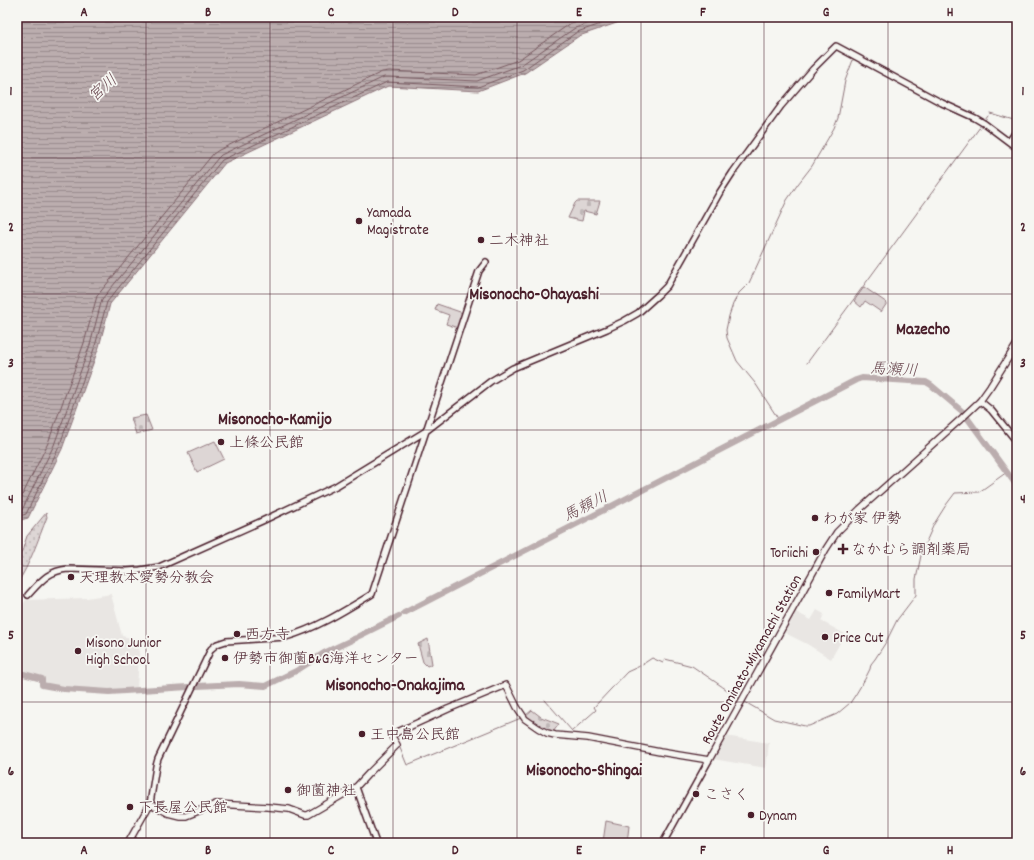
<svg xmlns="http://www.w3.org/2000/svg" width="1034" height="860" viewBox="0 0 1034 860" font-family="Dekko,'Klee One',sans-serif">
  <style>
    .built { fill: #e9e6e3 }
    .grass { fill: url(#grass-dots); stroke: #947a80 }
    .cemetery { fill: url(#cemetery-stones); stroke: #947a80 }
    .park { fill: #ddd6d5; stroke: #947a80 }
    .water { fill: url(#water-rules); stroke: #8e747a }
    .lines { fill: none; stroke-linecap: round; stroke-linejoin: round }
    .shore { stroke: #77585f; stroke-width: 1 }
    .stream { stroke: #8e747a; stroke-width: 1 }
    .river { stroke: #bbadae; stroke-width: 6 }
    .tertiary-casing { stroke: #4a1f2b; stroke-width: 8 }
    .secondary-casing { stroke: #4a1f2b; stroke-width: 8 }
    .tertiary { stroke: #f6f6f2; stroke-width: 5 }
    .secondary { stroke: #f6f6f2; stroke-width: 5.5 }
    .grid { fill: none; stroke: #4a1f2b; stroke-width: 1; stroke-opacity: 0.55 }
    .poi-dot { fill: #4a1f2b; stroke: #f6f6f2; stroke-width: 1.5 }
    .labels { text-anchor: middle; stroke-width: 3.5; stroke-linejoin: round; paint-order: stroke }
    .poi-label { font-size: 15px; fill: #4a1f2b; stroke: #f6f6f2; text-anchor: start }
    .street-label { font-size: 15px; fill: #4a1f2b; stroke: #f6f6f2 }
    .water-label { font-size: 16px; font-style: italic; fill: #6c4a52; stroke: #f6f6f2 }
    .quarter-label { font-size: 17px; font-weight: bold; fill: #4a1f2b; stroke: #f6f6f2 }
    .neatline { fill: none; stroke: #4a1f2b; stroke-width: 1.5 }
    .grid-label { font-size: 13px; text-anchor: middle; font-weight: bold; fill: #4a1f2b }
  </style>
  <defs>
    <pattern id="grass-dots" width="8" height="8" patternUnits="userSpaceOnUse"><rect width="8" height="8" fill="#ddd6d5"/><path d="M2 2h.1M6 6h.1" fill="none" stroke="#bfb7b7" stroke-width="1.8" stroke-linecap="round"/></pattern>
    <pattern id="cemetery-stones" width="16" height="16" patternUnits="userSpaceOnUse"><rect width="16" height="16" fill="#ddd6d5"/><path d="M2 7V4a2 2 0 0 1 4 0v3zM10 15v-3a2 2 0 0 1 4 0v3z" fill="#bfb7b7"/></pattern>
    <pattern id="water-rules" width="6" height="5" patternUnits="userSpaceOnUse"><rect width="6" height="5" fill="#bbadae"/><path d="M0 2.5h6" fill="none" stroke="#9a8c8e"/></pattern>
  </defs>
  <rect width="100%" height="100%" fill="#f6f6f2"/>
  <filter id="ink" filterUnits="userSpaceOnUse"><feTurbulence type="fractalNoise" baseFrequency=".025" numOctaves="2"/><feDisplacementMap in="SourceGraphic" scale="8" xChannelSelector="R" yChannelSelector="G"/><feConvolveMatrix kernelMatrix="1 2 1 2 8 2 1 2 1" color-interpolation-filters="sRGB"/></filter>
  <g filter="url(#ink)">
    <path class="built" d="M111,594L122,636L140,640L137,689L108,690L61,688L43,683V678L21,673L22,662H17V613L26,600L87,598Z
      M817,610L824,614L821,621L845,634L831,659L807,644L785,633L796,612L811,620Z
      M725,736L769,743L766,768L713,759Z"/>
    <path class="grass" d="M46,513L47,517C38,540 30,564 17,584V560L22,551L27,536Z"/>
    <path class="cemetery" d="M577,201H600L596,214L584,211L582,221L568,218L575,203Z
      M146,415L152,430L136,434L131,418Z
      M428,639L432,664L427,666L423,662L418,644Z
      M532,710L541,717L559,724L553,732C543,731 533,723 525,716Z"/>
    <path class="park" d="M864,287L887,303L881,312L865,301L861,307L854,301Z
      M437,304L463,313L458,328L446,324L449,315L435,310Z
      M215,441L224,459L197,472L188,453Z
      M606,821L629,826L627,843L603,842Z"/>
    <path class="water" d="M17,17H634L579,36L525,73L478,91L388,86L225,163L110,304L99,347L62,449L28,518L17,521Z"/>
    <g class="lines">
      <path class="shore" d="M17,506L48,443L84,343L97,296L213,154L219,150L382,72L389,71L476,75L518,60L571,23L588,17
        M17,512L22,510L54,445L90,345L102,299L218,158L221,155L384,77H389L477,81L521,65L575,28L607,17
        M17,517L26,514L59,447L95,346L107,302L222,160L387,82L478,87L523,70L577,32L622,17"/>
      <path class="stream" d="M990,113L1017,121
        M985,120L988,116
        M807,363L980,127
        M779,420L755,383L737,361L727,338L726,330L729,316L733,304L739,293L749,283L787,200L798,184L812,166L834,128L838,118L845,81L853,60
        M643,664L652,658L663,663L665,659L692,666L739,698
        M545,700L572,731L596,710L594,707L627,672L640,666
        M745,702L774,719L805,726H809L837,714L850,703L856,694L865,679L870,669L871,664L875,659L886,642L897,620L916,595V579L922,551L934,524L946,505L955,493L979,492L1007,472
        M400,748L407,765L521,718"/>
      <path class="river" d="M404,613L856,380L862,378L926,382L931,385L963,412L1017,486
        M359,636L399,616
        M17,671L20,673L42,679V685L64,689L109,692L188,687
        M197,686L239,684L265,686L296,671L324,653L356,638"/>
      <g class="tertiary-casing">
        <path id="tertiary" d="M1009,142L1017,130
          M980,401L991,410L1017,442
          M28,595C41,581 48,571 68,569L127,571L140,570L159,567L262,521L336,486L426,431L491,381L513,368L607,329L624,321L638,313L658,295L667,286L720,192L733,172L781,106L813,69L836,46L942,103L975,118L985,124L1017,148
          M356,787L376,843
          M150,804L156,766L158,759L211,649L217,644L226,641L286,637C317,628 344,611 372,594L479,271L486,262
          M663,843L709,760"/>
      </g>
      <g class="secondary-casing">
        <path id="secondary" d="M128,843L150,804L157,807L168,813L180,816H186L216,804L268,807L289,809L305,815H308L356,787L369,773L397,745L391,735L448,709L506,685L517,707L525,719L538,728L547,733L555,735L588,738L660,752L709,760L826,549L837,532L860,509L962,418L980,401L990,387L1017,344"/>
      </g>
      <use href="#tertiary" class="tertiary"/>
      <use href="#secondary" class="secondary"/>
    </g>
  </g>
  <path class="grid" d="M146,17V843M270,17V843M393,17V843M517,17V843M641,17V843M764,17V843M888,17V843M17,158H1017M17,294H1017M17,430H1017M17,566H1017M17,702H1017"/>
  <g class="poi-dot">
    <circle cx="359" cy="221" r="4"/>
    <circle cx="481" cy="240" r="4"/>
    <circle cx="221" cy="442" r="4"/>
    <circle cx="815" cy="518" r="4"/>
    <path d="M841 543h4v4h4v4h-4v4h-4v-4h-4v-4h4z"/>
    <circle cx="816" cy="552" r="4"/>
    <circle cx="71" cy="577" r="4"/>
    <circle cx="829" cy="593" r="4"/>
    <circle cx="237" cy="634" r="4"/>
    <circle cx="825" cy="637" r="4"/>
    <circle cx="78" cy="651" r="4"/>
    <circle cx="225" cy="658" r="4"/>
    <circle cx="362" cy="734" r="4"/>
    <circle cx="288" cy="790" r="4"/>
    <circle cx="696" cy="794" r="4"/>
    <circle cx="130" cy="807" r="4"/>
    <circle cx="751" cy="815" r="4"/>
  </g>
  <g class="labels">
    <g class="poi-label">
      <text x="367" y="217">Yamada<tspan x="367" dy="17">Magistrate</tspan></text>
      <text x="489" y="245">二木神社</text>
      <text x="229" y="447">上條公民館</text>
      <text x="823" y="523">わが家 伊勢</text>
      <text x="851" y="554">なかむら調剤薬局</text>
      <text x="808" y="557" text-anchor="end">Toriichi</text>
      <text x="79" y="582">天理教本愛勢分教会</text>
      <text x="837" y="598">FamilyMart</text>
      <text x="245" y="639">西方寺</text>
      <text x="833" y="642">Price Cut</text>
      <text x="86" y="647">Misono Junior<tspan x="86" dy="17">High School</tspan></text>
      <text x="233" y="663">伊勢市御薗B&amp;G海洋センター</text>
      <text x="370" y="739">王中島公民館</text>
      <text x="296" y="795">御薗神社</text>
      <text x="704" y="799">こさく</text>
      <text x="138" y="812">下長屋公民館</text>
      <text x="759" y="820">Dynam</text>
    </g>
    <g class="street-label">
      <text transform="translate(751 659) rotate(-61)" y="5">Route Ominato-Miyamachi Station</text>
    </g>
    <g class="water-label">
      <text transform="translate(102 87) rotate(-42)" y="6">宮川</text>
      <text transform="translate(894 368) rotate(3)" y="6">馬瀬川</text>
      <text transform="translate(585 505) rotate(-27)" y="6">馬頼川</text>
    </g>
    <g class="quarter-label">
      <text x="534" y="299">Misonocho-Ohayashi</text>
      <text x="923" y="334">Mazecho</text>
      <text x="275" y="424">Misonocho-Kamijo</text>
      <text x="395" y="690">Misonocho-Onakajima</text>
      <text x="584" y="775">Misonocho-Shingai</text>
    </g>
  </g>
  <rect width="1034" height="860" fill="none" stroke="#f6f6f2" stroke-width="44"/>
  <rect x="22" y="22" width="990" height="816" class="neatline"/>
  <g class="grid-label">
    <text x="84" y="16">A</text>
    <text x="208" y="16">B</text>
    <text x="331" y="16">C</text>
    <text x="455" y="16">D</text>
    <text x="579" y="16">E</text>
    <text x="703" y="16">F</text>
    <text x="826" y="16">G</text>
    <text x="950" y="16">H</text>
    <text x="11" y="95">1</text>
    <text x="1023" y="95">1</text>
    <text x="11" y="231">2</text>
    <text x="1023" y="231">2</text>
    <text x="11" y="367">3</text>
    <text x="1023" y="367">3</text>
    <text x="11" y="503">4</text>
    <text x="1023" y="503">4</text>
    <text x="11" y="639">5</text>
    <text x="1023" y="639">5</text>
    <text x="11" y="775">6</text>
    <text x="1023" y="775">6</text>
    <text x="84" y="854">A</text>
    <text x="208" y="854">B</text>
    <text x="331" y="854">C</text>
    <text x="455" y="854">D</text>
    <text x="579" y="854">E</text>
    <text x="703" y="854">F</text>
    <text x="826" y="854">G</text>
    <text x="950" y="854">H</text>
  </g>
</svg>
